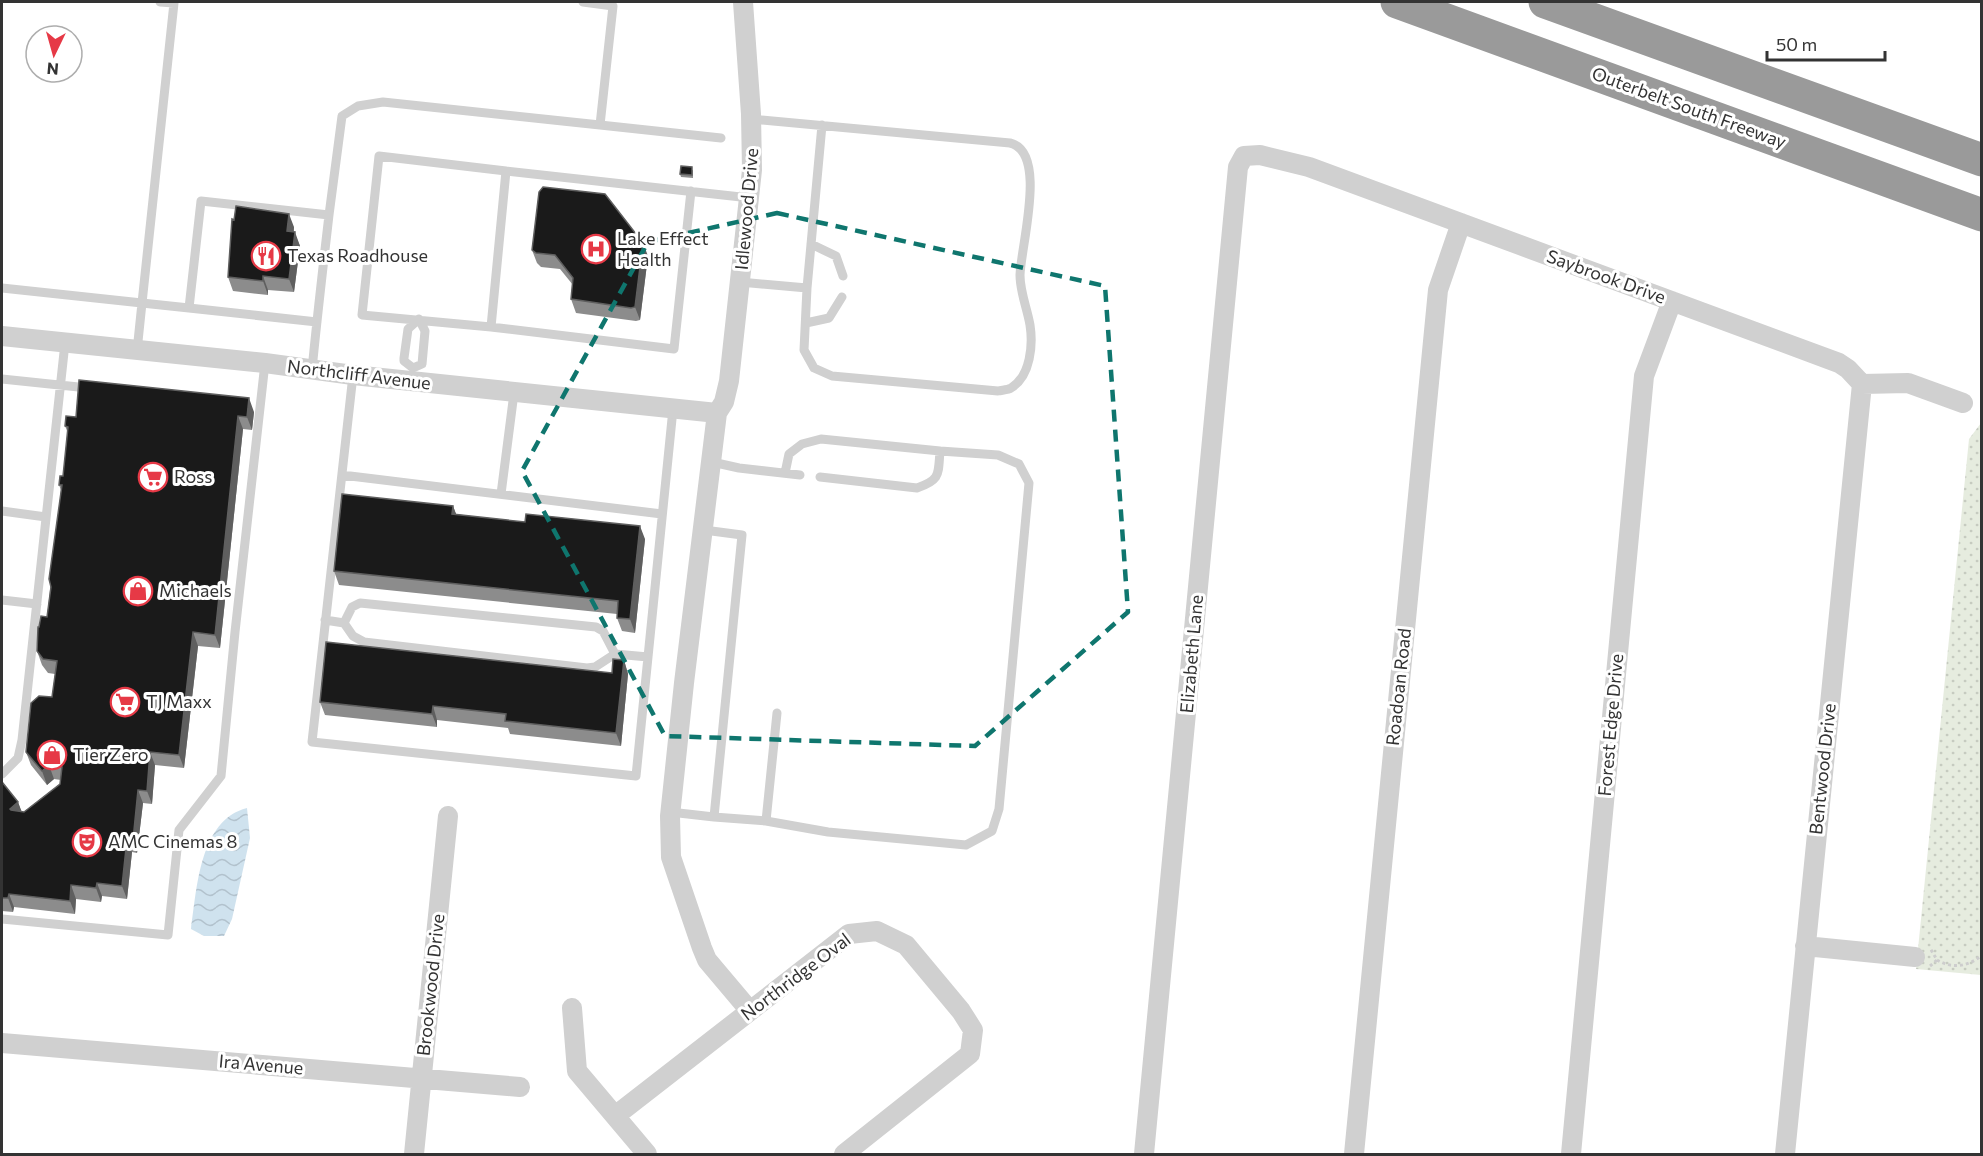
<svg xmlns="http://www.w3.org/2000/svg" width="1983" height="1156" viewBox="0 0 1983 1156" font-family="Commissioner,sans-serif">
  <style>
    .park { fill: url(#park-dots) }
    .water { fill: url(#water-waves) }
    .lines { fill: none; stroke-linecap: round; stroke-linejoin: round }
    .path { stroke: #cdcdcd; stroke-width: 3; stroke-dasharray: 3 3; stroke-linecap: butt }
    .service { stroke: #d0d0d0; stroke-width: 9 }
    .minor { stroke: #d0d0d0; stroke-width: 20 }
    .motorway { stroke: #9a9a9a; stroke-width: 33 }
    .wall { fill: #8c8c8c }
    .shaded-wall { fill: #5f5f5f }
    .building { fill: #1a1a1a; stroke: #5f5f5f; stroke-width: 1.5 }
    .marked { fill: none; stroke: #0f766e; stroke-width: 4.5; stroke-dasharray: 12 8; stroke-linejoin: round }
    .labels { text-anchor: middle; stroke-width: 6; stroke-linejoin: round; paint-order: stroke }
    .street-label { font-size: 18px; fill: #333; stroke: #fff }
    .poi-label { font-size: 18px; fill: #333; stroke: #fff; text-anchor: start }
  </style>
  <defs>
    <pattern id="park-dots" width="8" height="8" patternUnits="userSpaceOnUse" patternTransform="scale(1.5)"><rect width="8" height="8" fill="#e6ecdf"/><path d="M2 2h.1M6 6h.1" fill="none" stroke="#c6cbc0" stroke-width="1.8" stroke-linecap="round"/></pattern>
    <pattern id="water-waves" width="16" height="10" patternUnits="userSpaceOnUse" patternTransform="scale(1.5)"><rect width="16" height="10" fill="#cfe2ee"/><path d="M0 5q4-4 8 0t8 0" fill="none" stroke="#b2c2cd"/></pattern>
  </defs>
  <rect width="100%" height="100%" fill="#fff"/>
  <path class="park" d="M1981,423V975L1916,969L1969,439Z"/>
  <path class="water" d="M247,808L250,838L232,919L224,936H204L191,929C197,890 199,820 247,808Z"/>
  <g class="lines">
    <path class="path" d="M1937,960C1952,969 1968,967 1982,955
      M1930,966L1937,960L1930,948"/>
    <path class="service" d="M583,2L613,6L600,125L721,138
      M379,156L506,171L491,327L362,315Z
      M506,171L750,198
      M329,215L342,116L358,106L383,102L600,125
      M811,244L836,256L843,276
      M740,282L807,288L804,350L814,368L832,376L998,391C1002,390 1008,390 1011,388C1031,376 1033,344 1030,325C1027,308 1020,292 1020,275C1021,245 1048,152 1010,143L751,119
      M2,288L142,303L174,3L160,2
      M807,288L822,125
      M419,319L425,331L422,364L413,368L404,361V358L408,329Z
      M806,323L829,318L842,297
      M491,327L674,349L691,191
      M137,351L142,303L189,308
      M312,370C317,318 323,267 329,215L201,201L189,308L317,322
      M353,375L312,742L636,776L673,409
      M2,379L88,388
      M712,462L739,468L800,475
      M785,473L789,454L802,444L821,439L940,451C938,474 941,480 917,488L820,477
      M342,475L662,514
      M501,494L514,393
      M2,511L46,517
      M2,600L37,604
      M325,620L344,623L353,636L364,642L587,668L595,667L615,654L648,657
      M344,623L352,607L360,603L596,627L603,631L615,654
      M2,774L18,758L22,740L65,343
      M670,812L714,817L742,535L704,530
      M714,817L766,821L777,713
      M766,821L828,832L966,845L992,831L999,809L1029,483L1019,464L998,455L940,451
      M2,919L168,935L179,830L221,776L235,632L265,363"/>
    <path class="minor" d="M743,2L751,114L752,170L729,381L724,402L717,413L684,683L670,816L671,857L702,948L707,960L750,1011
      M2,336L265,363L353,375L717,413
      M1805,946L1915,957
      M572,1008L577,1071L615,1116
      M2,1043L520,1087
      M414,1154L448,816
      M647,1154L615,1116L849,934L877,931L906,945L961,1011L973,1030L970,1054L844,1154
      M1144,1154L1238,167L1244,156L1260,155L1309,167L1839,363L1848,369L1862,384L1908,383L1963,403
      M1354,1154L1438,290L1461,223
      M1571,1154L1644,376L1672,301
      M1785,1154L1862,384"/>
    <path class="motorway" d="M1397,2L1982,215
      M1545,2L1982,160"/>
  </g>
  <path class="wall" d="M693,170V178L681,177L680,174Z
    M294,227V232L300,246L294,292L268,290V295L233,291L228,277Z
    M532,250L648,256L640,320L636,321L576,313L571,299L573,285L560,269L541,267L537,263Z
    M254,412L252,430L243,429L220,648L198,646L184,768L155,765L152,804L143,803L137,853L132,852L127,899L102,896L101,902L76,899L75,914L14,907L13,912L2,911V782L18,802L21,811L24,812L60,784L61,780L54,779L47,785L31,765L26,752L52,697L55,674L48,673L42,665L37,651L39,627L47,617L61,490L59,485L63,476L68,433L65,426L76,417Z
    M453,506L456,514L645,539L635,633L622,631L617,618V614L339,585L334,571Z
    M624,660L628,674L621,746L510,734L508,728L437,720V727L325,715L320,702L612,673Z"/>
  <path class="shaded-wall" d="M289,214L294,227L292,245L287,231Z
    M295,232L300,246L294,292L289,279Z
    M643,243L648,256L640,320L635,307Z
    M263,276L268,290V295L263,281Z
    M249,398L254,412L252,430L247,417Z
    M238,416L243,429L220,648L215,635Z
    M453,506L458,519L452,514Z
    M640,526L645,539L635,633L630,619Z
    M193,632L198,646L184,768L179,755Z
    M624,660L628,674L621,746L616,733Z
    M433,706L437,720V727L432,714Z
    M150,752L155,765L152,804L147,791Z
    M49,765L54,779L47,785L42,771Z
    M138,790L143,803L137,853L133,840Z
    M18,802L23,815L15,822L10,809Z
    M127,839L132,852L127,899L122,886Z
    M97,883L102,896L101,902L96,888Z
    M71,885L76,899L75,914L70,901Z
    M9,894L14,907L13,912L8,898Z"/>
  <path class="building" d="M681,166L692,167V175L680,174Z
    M543,187L605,194L643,243L635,307L631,308L571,299L573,278L555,255L536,253L532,250L539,192Z
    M236,206L289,214L287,231L295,232L289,279L263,276V281L228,277L232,219L234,220Z
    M79,380L249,398L247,417L238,416L215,635L193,632L179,755L150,752L147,791L138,790L133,840L127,839L122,886L97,883L96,888L71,885L70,901L9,894L8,898H2V782L18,802L10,809L11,810L24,812L60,784L62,767L49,765L42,771L26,752L31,703L39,696L52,697L57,661L43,659L37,651L38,627H39L41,616L47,617L51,587L49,579L62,485H59L60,476H63L68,427L65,426L66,416L76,417Z
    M342,494L453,506L452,514L525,522L526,514L640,526L630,619L617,618L618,601L334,571Z
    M326,642L612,673L613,659L624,660L616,733L505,721L506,714L433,706L432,714L320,702Z"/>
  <path class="marked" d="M777,213L1105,286L1128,612L975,746L665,736L522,471L648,242Z"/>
  <defs>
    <g id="hospital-ring" transform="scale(1.5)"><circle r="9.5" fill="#fff" stroke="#e63946" stroke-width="1.5"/><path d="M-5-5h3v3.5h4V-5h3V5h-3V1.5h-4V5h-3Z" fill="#e63946"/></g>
    <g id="restaurant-ring" transform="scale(1.5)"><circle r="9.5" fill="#fff" stroke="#e63946" stroke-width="1.5"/><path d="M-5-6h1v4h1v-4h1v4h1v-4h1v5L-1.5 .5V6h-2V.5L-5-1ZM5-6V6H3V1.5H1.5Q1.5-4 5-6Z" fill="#e63946"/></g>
    <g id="supermarket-ring" transform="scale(1.5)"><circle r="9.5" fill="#fff" stroke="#e63946" stroke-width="1.5"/><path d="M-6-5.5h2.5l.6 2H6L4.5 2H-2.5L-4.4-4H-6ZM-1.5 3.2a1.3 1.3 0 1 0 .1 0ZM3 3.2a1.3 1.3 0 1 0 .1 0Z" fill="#e63946"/></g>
    <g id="shop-ring" transform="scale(1.5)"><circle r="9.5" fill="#fff" stroke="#e63946" stroke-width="1.5"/><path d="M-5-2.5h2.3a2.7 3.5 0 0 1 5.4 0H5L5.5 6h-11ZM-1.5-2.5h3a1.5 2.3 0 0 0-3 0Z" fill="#e63946"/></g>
    <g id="theatre-ring" transform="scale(1.5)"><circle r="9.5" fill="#fff" stroke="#e63946" stroke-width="1.5"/><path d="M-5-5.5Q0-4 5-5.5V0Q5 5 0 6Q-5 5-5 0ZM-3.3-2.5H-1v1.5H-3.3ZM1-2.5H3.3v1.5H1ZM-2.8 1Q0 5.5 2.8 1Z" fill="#e63946"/></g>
  </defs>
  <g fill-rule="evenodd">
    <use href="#hospital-ring" x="596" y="249"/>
    <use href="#restaurant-ring" x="266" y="256"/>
    <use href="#supermarket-ring" x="153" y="477"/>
    <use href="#shop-ring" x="138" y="591"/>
    <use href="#supermarket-ring" x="125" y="702"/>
    <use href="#shop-ring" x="52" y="755"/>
    <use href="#theatre-ring" x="87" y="842"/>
  </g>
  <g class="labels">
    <g class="street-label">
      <text transform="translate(1689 108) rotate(20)" y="6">Outerbelt South Freeway</text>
      <text transform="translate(747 209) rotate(-85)" y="6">Idlewood Drive</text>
      <text transform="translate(1606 277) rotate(20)" y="6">Saybrook Drive</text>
      <text transform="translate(359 375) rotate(7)" y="6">Northcliff Avenue</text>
      <text transform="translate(1192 654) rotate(-85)" y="6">Elizabeth Lane</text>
      <text transform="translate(1399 687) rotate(-84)" y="6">Roadoan Road</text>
      <text transform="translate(1611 725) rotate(-85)" y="6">Forest Edge Drive</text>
      <text transform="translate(1823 769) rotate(-84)" y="6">Bentwood Drive</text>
      <text transform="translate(796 977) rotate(-37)" y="6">Northridge Oval</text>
      <text transform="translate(431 985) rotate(-84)" y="6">Brookwood Drive</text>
      <text transform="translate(261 1065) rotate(5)" y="6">Ira Avenue</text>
    </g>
    <g class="poi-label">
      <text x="617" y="245">Lake Effect<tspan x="617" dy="21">Health</tspan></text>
      <text x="287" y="262">Texas Roadhouse</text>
      <text x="174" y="483">Ross</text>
      <text x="159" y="597">Michaels</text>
      <text x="146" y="708">TJ Maxx</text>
      <text x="73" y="761">Tier Zero</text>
      <text x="108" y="848">AMC Cinemas 8</text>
    </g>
  </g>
  <rect width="1983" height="1156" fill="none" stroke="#333333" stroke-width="6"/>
  <g transform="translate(54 54) rotate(185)"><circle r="28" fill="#ffffff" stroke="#adadad" stroke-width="1.5"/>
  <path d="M0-4.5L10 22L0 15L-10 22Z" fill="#e63946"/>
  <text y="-9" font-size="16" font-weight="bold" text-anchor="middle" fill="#333333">N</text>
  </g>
  <path d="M1767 51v9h118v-9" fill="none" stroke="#333333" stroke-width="3"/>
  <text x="1776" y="51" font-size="18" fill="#333333" stroke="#ffffff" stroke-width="4.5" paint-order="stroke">50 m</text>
</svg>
